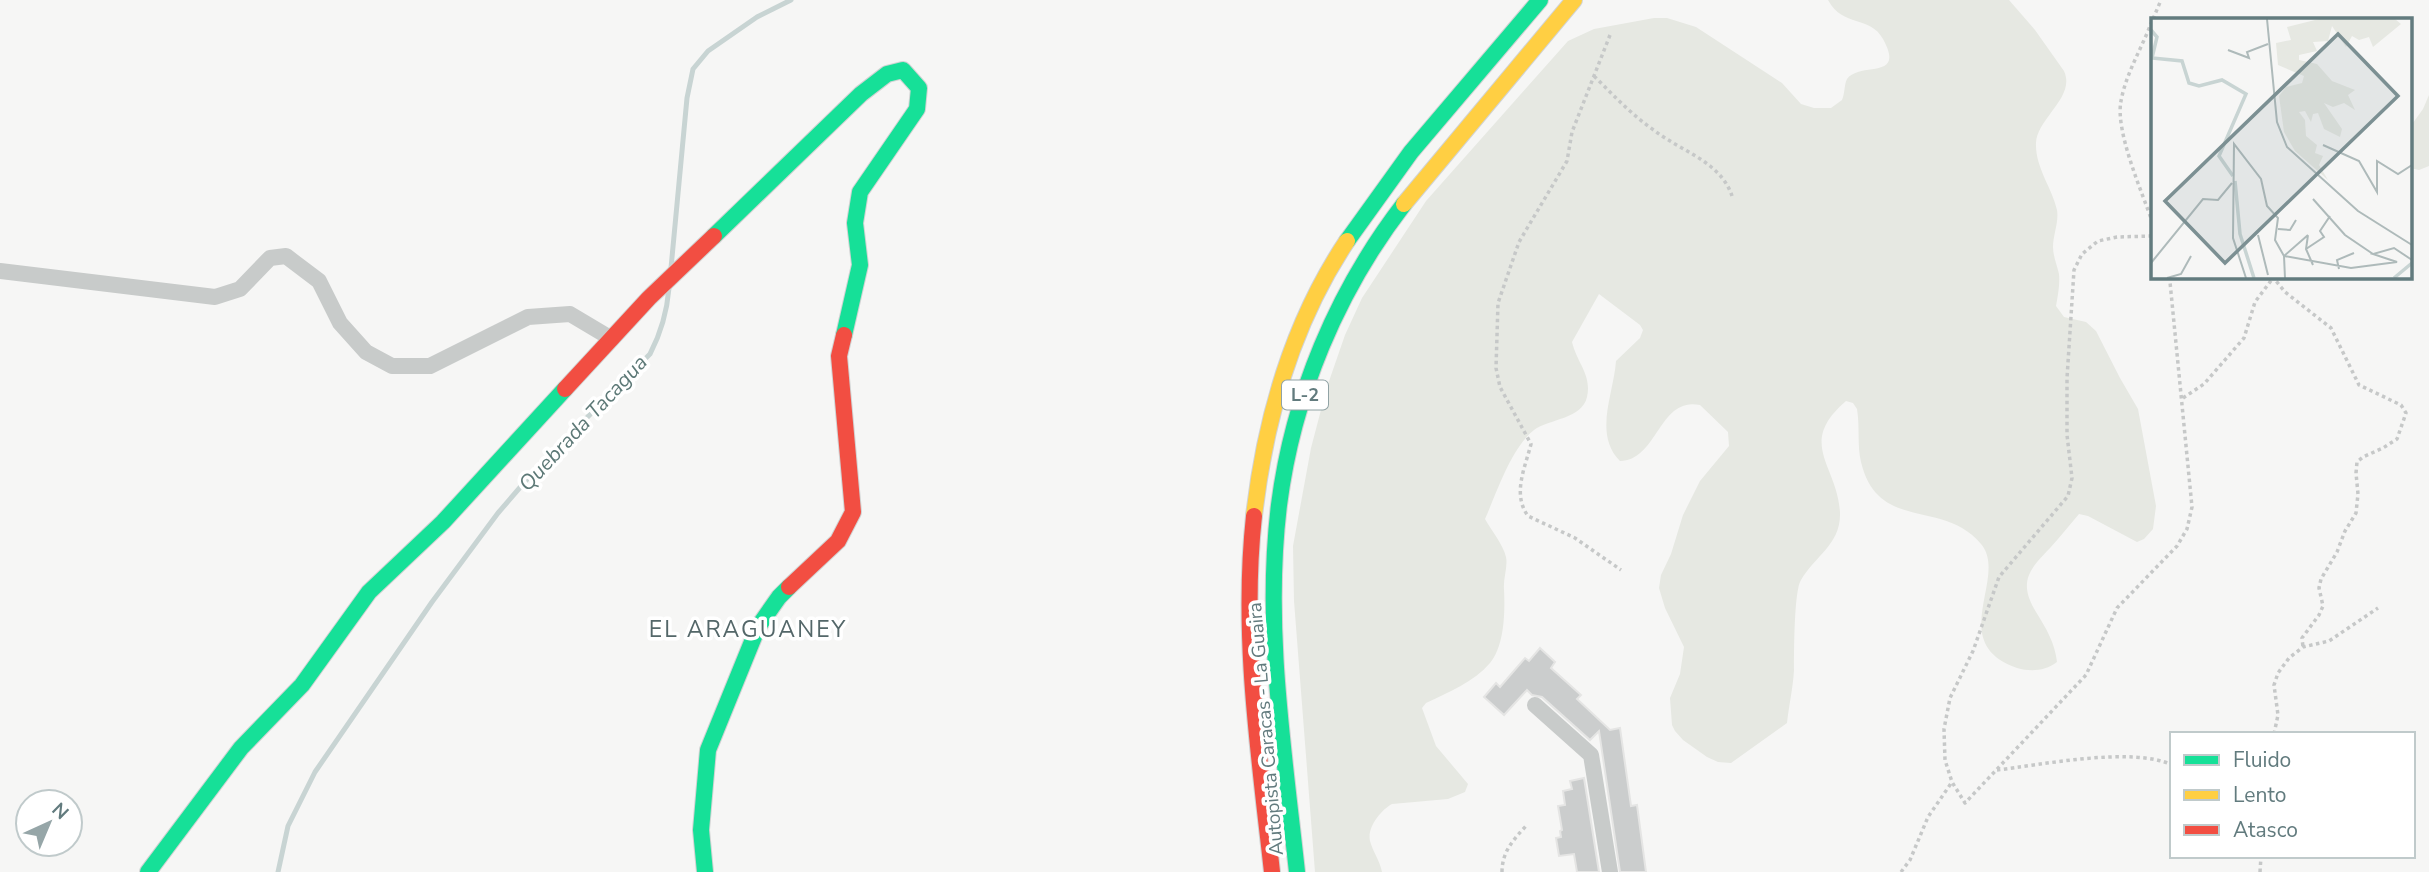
<svg xmlns="http://www.w3.org/2000/svg" width="2429" height="872" viewBox="0 0 2429 872" font-family="'Nunito Sans',sans-serif">
  <style>
    .green { fill: #e6e8e2 }
    .lines { fill: none; stroke-linecap: round; stroke-linejoin: round }
    .stream { stroke: #c8d4d3; stroke-width: 5 }
    .building { fill: #cbcdcd; stroke: #e5e5e4; stroke-width: 2 }
    .fast-casing { stroke: #d1d3d3; stroke-width: 18 }
    .slow-casing { stroke: #d1d3d3; stroke-width: 18 }
    .jam-casing { stroke: #d1d3d3; stroke-width: 18 }
    .path { stroke: #c6c8c8; stroke-width: 3.5; stroke-dasharray: 3.5 3.5; stroke-linecap: butt }
    .street { stroke: #c8cbca; stroke-width: 16 }
    .fast { stroke: #16e098; stroke-width: 16 }
    .slow { stroke: #ffcf43; stroke-width: 16 }
    .jam { stroke: #f24e42; stroke-width: 16 }
    .labels { text-anchor: middle; stroke-width: 7; stroke-linejoin: round; paint-order: stroke }
    .shield { fill: #fff; stroke: #91a3a5; stroke-width: 2 }
    .shield-label { font-size: 18px; font-weight: bold; fill: #627b7e }
    .street-label { font-size: 19px; fill: #627b7e; stroke: #fff }
    .water-label { font-size: 21px; font-style: italic; fill: #5d7977; stroke: #fff }
    .quarter-label { font-size: 23px; letter-spacing: 2px; fill: #546769; stroke: #fff }
    .inset-river { fill: none; stroke: #c8d4d3; stroke-width: 3.5 }
    .inset-road { fill: none; stroke: #aebaba; stroke-width: 2 }
    .view { fill: #7c9093; fill-opacity: 0.15; stroke: #7c9093; stroke-width: 3.5 }
    .inset-edge { fill: none; stroke: #627b7e; stroke-width: 3.5 }
  </style>
  <rect width="100%" height="100%" fill="#f6f6f5"/>
  <path class="green" d="M1828,0H2009L2035,30L2064,71C2076,97 2037,118 2036,143C2035,167 2052,188 2057,210C2059,222 2053,235 2053,247C2053,256 2057,265 2059,274C2060,284 2058,295 2056,306L2064,317L2086,322L2096,331L2120,378L2138,409L2156,506L2153,529L2144,539L2137,542L2088,516L2079,514C2072,522 2065,531 2058,539C2036,565 2014,576 2036,612C2046,628 2055,643 2057,662C2045,671 2031,672 2017,668C1945,643 2009,577 1981,544C1943,498 1878,533 1861,462C1857,445 1860,427 1857,409L1853,403L1846,401C1796,444 1838,465 1840,513C1841,544 1815,556 1801,580C1794,590 1794,654 1794,670C1793,688 1789,705 1787,723L1731,763L1718,762L1707,757L1683,740L1675,731L1672,725L1670,698L1680,674L1684,647L1665,608L1659,588L1661,575L1671,554L1683,515L1700,481L1729,446L1728,432L1700,405C1659,396 1658,460 1620,461C1593,434 1614,393 1616,361L1640,338L1643,330L1640,325L1599,294L1572,342C1577,363 1592,375 1587,397C1582,419 1549,419 1534,430C1511,448 1497,492 1485,519C1491,530 1503,544 1506,557C1508,567 1503,579 1504,589C1505,610 1505,645 1490,663C1474,682 1449,692 1426,703L1422,708L1436,746L1468,784L1465,792L1448,799L1392,804C1381,810 1367,827 1370,841C1373,852 1380,861 1382,872H1315L1294,601L1293,546L1311,448L1327,387L1345,335L1362,298L1426,201L1568,41L1594,29L1654,18H1667L1696,27L1782,83L1801,104L1814,108H1831L1842,100C1845,93 1844,85 1847,79C1860,61 1906,81 1883,39C1870,15 1843,28 1828,0Z
    M2429,95V166L2419,170L2410,168V127L2423,109Z"/>
  <g class="lines">
    <path class="stream" d="M671,268L687,98L693,69L708,51L757,17L791,0
      M278,872L288,826L315,772L432,602L498,513L535,470L650,354C661,333 667,312 669,288"/>
  </g>
  <path class="building" d="M1540,648L1555,662L1551,668L1581,695L1577,699L1610,730L1620,728L1631,806L1637,805L1646,872H1620L1599,731L1590,740L1542,697L1532,695L1527,690L1504,715L1484,697L1496,683L1500,687L1525,658L1529,661Z
    M1584,778L1599,872H1577L1574,854L1559,856L1556,838L1561,837L1560,831L1562,830L1558,806L1565,805L1563,791L1572,789L1570,781Z"/>
  <g class="lines">
    <g class="fast-casing">
      <path id="fast" d="M714,236L861,94L887,74L903,70L919,88L917,109L860,192L855,223L860,265L844,335
        M1347,241L1411,152L1540,0
        M148,872L241,748L302,685L369,592L443,522L565,389
        M705,872L701,830L708,750L758,627L779,597L789,587
        M1297,872C1284,751 1264,627 1279,505C1293,396 1337,291 1404,204"/>
    </g>
    <g class="slow-casing">
      <path id="slow" d="M1404,204L1574,0
        M1254,516C1265,419 1293,322 1347,241"/>
    </g>
    <g class="jam-casing">
      <path id="jam" d="M565,389L649,298L714,236
        M1254,516C1241,635 1259,754 1272,872
        M789,587L838,541L853,512L839,356L844,335"/>
    </g>
    <path class="path" d="M2153,19L2161,0
      M2152,21C2142,48 2126,73 2121,101C2115,131 2142,192 2152,221
      M1610,35L1572,132L1567,161L1519,242L1498,303L1496,368L1500,387L1531,444C1525,468 1512,494 1528,516L1575,538L1621,570
      M1594,76C1614,96 1632,115 1655,131C1681,151 1721,162 1732,196
      M2152,236L2117,237L2098,241L2082,254L2074,270L2067,378V435L2072,478L2068,496L1999,577L1973,651L1950,698L1944,729L1945,760L1952,782L1965,803L2086,675L2117,608L2177,546L2187,529L2192,507L2170,282
      M2272,276L2285,292L2331,328L2359,385L2401,405L2406,413L2397,439L2383,448L2363,457L2357,462L2356,473L2358,494L2356,513L2345,531L2337,552L2321,579L2319,588L2323,606L2319,615L2302,638L2303,647
      M2183,398L2204,384L2244,338L2255,302L2273,278
      M2274,734L2278,715L2274,685L2278,673L2289,658L2303,647L2329,641L2378,608
      M1997,770C2041,765 2133,746 2172,765
      M1502,872C1502,852 1513,840 1526,826
      M1901,872L1910,860L1928,817L1952,782
      M2260,872L2261,856"/>
    <path class="street" d="M0,271L215,297L240,289L270,258L286,256L319,281L340,323L366,352L392,366H430L528,317L570,314L612,339
      M1535,705L1591,755L1610,872"/>
    <use href="#fast" class="fast"/>
    <use href="#slow" class="slow"/>
    <use href="#jam" class="jam"/>
  </g>
  <g class="labels">
    <rect class="shield" x="1282" y="380.5" width="46" height="29" rx="5"/>
    <g class="shield-label">
      <text x="1305" y="401">L-2</text>
    </g>
    <g class="street-label">
      <text transform="translate(1265 729) rotate(-95)" y="7">Autopista Caracas - La Guaira</text>
    </g>
    <g class="water-label">
      <text transform="translate(583 423) rotate(-47)" y="7">Quebrada Tacagua</text>
    </g>
    <g class="quarter-label">
      <text x="748" y="637">EL ARAGUANEY</text>
    </g>
  </g>
  <g transform="translate(2151 18)">
    <rect width="261" height="261" fill="#f6f6f5"/>
    <path d="M168,1H244L250,6L222,29L218,19L208,22L201,18L195,29L181,8L177,23L162,24L166,33L148,37V42L166,46L181,63L204,72L197,77L204,92L193,85L182,89L173,85L191,111L189,119L173,111L167,95L162,96L160,104L154,93L148,94L154,102L155,118L166,127L164,135L172,138L168,147L177,162L144,133L133,114L128,78L135,69L151,65L153,58L127,47L125,25L140,22L136,9Z" fill="#e6e8e2"/>
    <path class="inset-river" d="M0,12L6,19L1,40L31,43L38,65L48,68L71,62L95,76L68,138L82,158M84,163L89,216L103,260M243,260L261,245"/>
    <path class="inset-road" d="M116,1L126,104L136,129L207,193L261,227M77,32L98,40L96,34L117,26M172,127L208,143L226,174V143L247,156L261,147M162,181L194,217L222,236M127,211L139,212L145,202M107,217L117,257M157,217L155,231L162,247M155,231L173,219L169,213L179,198M133,238L200,250L246,244L222,236L243,230L261,242M133,238L157,217M0,245L52,181L67,182L81,165M188,251L186,242L203,235M16,260L30,256L40,238M95,260L82,220L83,126L110,161L116,188L127,200L124,222L133,238L134,260"/>
    <path class="view" d="M187,16L247,78L74,245L14,183Z"/>
    <rect width="261" height="261" class="inset-edge"/>
  </g>
  <rect x="2170" y="732" width="245" height="126" fill="#ffffff" stroke="#c0cacb" stroke-width="2"/>
  <rect x="2184" y="755" width="35" height="10" fill="#16e098" stroke="#c0cacb" stroke-width="2"/>
  <text x="2233" y="767" font-size="21" fill="#627b7e">Fluido</text>
  <rect x="2184" y="790" width="35" height="10" fill="#ffcf43" stroke="#c0cacb" stroke-width="2"/>
  <text x="2233" y="802" font-size="21" fill="#627b7e">Lento</text>
  <rect x="2184" y="825" width="35" height="10" fill="#f24e42" stroke="#c0cacb" stroke-width="2"/>
  <text x="2233" y="837" font-size="21" fill="#627b7e">Atasco</text>
  <g transform="translate(49 823) rotate(44)"><circle r="33" fill="#ffffff" stroke="#c0cacb" stroke-width="2"/>
  <path d="M0-5L12 26L0 18L-12 26Z" fill="#96a6a8"/>
  <text y="-10" font-size="19" font-weight="bold" text-anchor="middle" fill="#627b7e">N</text>
  </g>
</svg>
